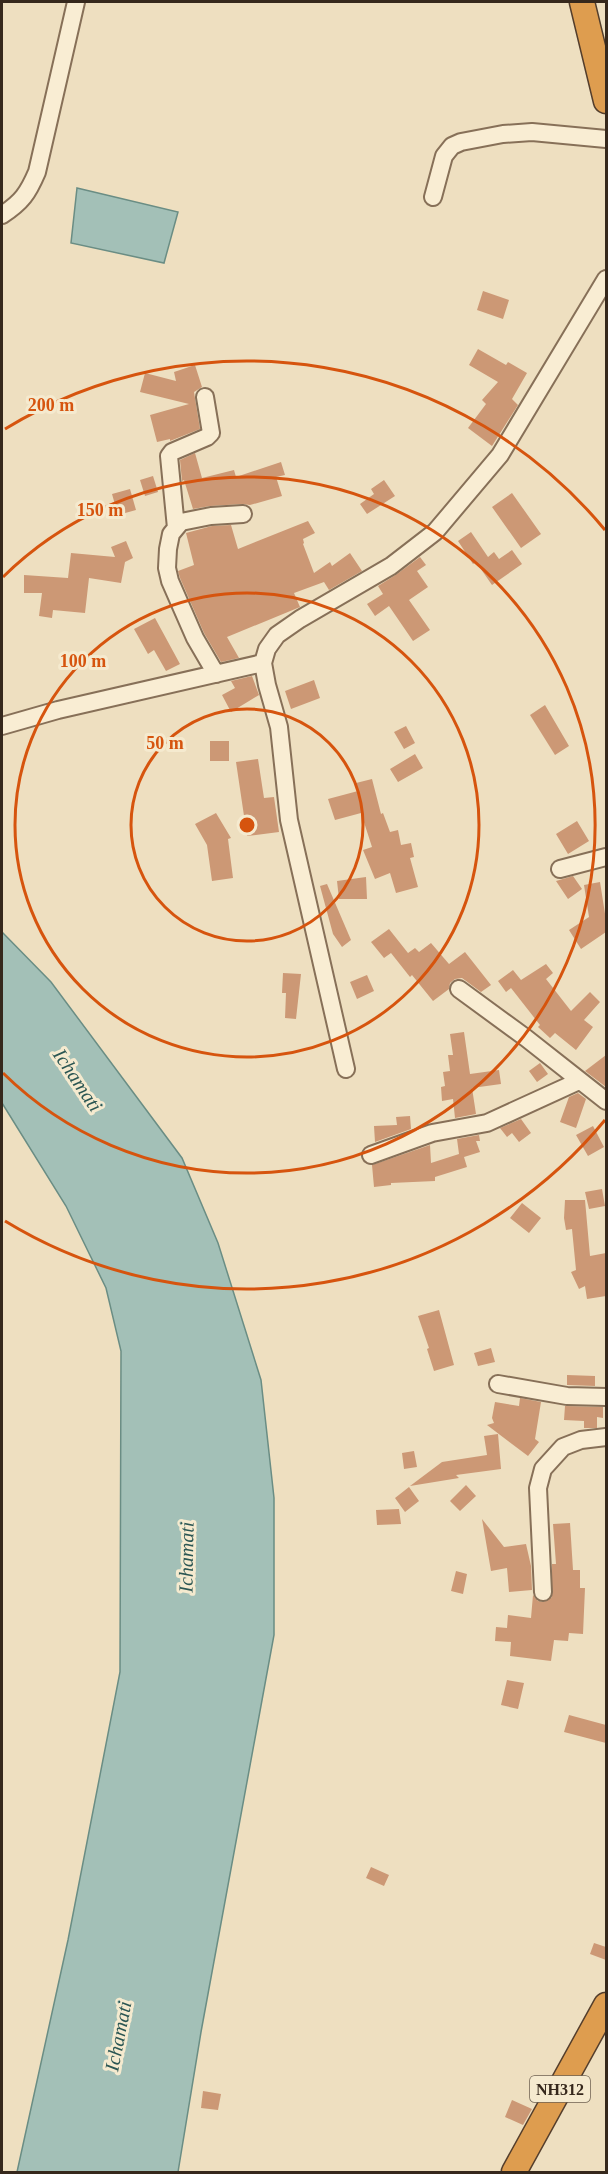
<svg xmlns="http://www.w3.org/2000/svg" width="608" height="2174" viewBox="0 0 608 2174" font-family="'Times New Roman',serif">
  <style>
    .water { fill: #a3c0b7; stroke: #6a8d84; stroke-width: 1.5 }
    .building { fill: #cc9875 }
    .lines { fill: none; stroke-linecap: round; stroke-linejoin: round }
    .minor-casing { stroke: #877058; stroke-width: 20 }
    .highway-casing { stroke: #543e2c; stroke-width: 27 }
    .minor { stroke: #f9edd3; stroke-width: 16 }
    .highway { stroke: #de9d4f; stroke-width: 24 }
    .ring { fill: none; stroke: #d6540e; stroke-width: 3 }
    .labels { text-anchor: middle; stroke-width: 6; stroke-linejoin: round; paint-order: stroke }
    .shield { fill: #f5eacf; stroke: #6f6252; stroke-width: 1.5 }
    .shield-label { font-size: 16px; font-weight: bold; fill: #36281c }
    .water-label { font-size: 20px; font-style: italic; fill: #2b5653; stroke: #f5eacf }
    .centre { fill: #d6540e; stroke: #f5eacf; stroke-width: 3 }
    .ring-label { font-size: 18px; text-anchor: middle; font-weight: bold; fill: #d6540e; stroke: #f5eacf; stroke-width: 6; stroke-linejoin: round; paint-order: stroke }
  </style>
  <rect width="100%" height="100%" fill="#eedfc0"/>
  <path class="water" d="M77,188L178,212L164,263L71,243Z
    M2,932L51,982L182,1158L218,1243L261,1380L274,1498V1635L201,2032L178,2172H17L68,1940L120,1672L121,1351L106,1288L66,1206L2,1103Z"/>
  <path class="building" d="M483,291L509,300L503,319L477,310Z
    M478,349L506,365L508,362L527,373L512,399L518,405L492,446L468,428L486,404L482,400L498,382L469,365Z
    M195,365L202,387L194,392L200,429L170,441V439L157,442L150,415L189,404L140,392L145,373L176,381L174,372Z
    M195,453L202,478L234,470L236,477L281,462L285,475L276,477L282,496L250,505L242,504L210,506L193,509L184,480L182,481L180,460Z
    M153,476L158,492L145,496L140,480Z
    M384,480L395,496L367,514L360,504L374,494L371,489Z
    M130,489L136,510L118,515L112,494Z
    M512,493L541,534L521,548L492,507Z
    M308,521L315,533L303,539L304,543L303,544L314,573L330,562L332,566L350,553L362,571L329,590L324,582L294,593L300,607L227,637L239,658L221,662L204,633L180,578L178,571L194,565L186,533L212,526L231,525L238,549Z
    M471,532L488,557L494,552L499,559L512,550L522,564L492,585L476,562L473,564L458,541Z
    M126,541L133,558L125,562L121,583L89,578L85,613L53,610L52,618L39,616L42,593H24V575L68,578L71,553L115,557L111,547Z
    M420,557L426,565L417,571L428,587L409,600L430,630L413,641L389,606L375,616L367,604L383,594L378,586L397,574Z
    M155,618L180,664L166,671L154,650L148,654L134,629Z
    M252,676L259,695L231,712L222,695L235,688L231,681Z
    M314,680L320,698L291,709L285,691Z
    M545,705L569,746L555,755L530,715Z
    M406,726L415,743L404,749L394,732Z
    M210,741H229V761H210Z
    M415,754L423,768L398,782L390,769Z
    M258,759L264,798L274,797L279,832L247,836L236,762Z
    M372,779L381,814L383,813L390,832L398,830L401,845L411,843L414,857L410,858L418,887L396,893L390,873L375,879L363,850L372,847L361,813L335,820L328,799L358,791L356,783Z
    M216,813L231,838L228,839L233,878L212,881L207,845L195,824Z
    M577,821L589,841L568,854L556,834Z
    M573,876L582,889L568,899L556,881Z
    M366,877L367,899H339L337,881Z
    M600,882L606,920V932L581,949L569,930L589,917L584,885Z
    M327,884L351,940L342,947L333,934L320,886Z
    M389,929L408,953L415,948L419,952L431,943L449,964L465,952L491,985L481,992L462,978L455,979L450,983L449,989L433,1001L412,975L410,977L391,953L384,958L371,942Z
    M546,964L553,973L546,979L571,1011L590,992L600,1002L584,1020L593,1027L576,1050L555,1033L550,1038L538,1027L540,1025L511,988L506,992L498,981L513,970L521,980Z
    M283,973L301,974L296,1019L285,1018L286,993H282Z
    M367,975L374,991L357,999L350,982Z
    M464,1032L470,1074L499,1070L501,1084L472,1088L476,1114L455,1118L453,1099L442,1101L441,1087L445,1086L443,1072L450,1071L448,1055H453L450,1034Z
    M606,1055V1087L585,1071Z
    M540,1063L548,1074L537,1082L529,1071Z
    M578,1093L586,1099L576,1128L560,1122L569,1097Z
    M410,1116L411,1129L375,1142L374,1126L397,1125L396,1117Z
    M521,1119L531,1133L519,1142L512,1133L507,1137L500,1128Z
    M593,1126L604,1147L588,1156L576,1135Z
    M479,1135L480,1141H476L480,1152L464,1157L467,1167L435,1177V1181L391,1183V1185L374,1187L372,1165L430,1145L431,1163L459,1154L457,1139Z
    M602,1189L605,1206L589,1209L585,1192Z
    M565,1200H585L590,1256L606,1253V1296L587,1299L585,1286L579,1289L571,1272L576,1270L572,1229L566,1230L564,1218Z
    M522,1203L541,1218L529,1233L510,1218Z
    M439,1310L454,1365L434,1371L427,1349L429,1348L418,1316Z
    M491,1348L495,1362L478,1366L474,1353Z
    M567,1375L595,1376V1386L567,1385Z
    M520,1398L541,1402L535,1439L539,1442L528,1456L487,1425L494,1423L492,1418L495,1402L519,1406Z
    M565,1406L603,1407V1418L597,1417V1428H584V1421L564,1420Z
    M498,1434L501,1469L456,1475L459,1478L410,1486L442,1462L487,1455L484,1436Z
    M414,1451L417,1467L404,1469L402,1453Z
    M466,1485L476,1496L460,1511L450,1501Z
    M409,1487L419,1501L405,1512L395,1498Z
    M399,1509L401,1524L377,1525L376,1510Z
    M482,1519L504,1547L526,1544L531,1566L532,1590L509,1592L507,1568L491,1571Z
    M570,1523L573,1570H580V1588H585L583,1634L569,1633L568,1641L554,1640L551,1661L510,1656L511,1642L495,1641L496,1627L507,1628L508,1615L531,1618L533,1595L538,1601L543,1602L552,1597V1564H556L553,1524Z
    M456,1571L467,1574L463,1594L451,1591Z
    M507,1680L524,1683L518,1709L501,1705Z
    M569,1715L606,1725V1743L564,1732Z
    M371,1867L389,1875L384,1886L366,1878Z
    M594,1943L606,1947V1960L590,1954Z
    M203,2091L221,2094L218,2110L201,2108Z
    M512,2100L532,2109L523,2125L505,2117Z"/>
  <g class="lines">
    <g class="minor-casing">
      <path id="minor" d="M433,197L444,156L452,146L461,142L503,134L532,132L606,139
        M2,215C22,202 28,193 37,172L76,2
        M176,528L169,456L172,452L207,437L211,433L205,397
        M216,674L195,638L170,581L167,568L168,549L171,534L181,522L211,516L243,514
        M2,726L58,710L263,663
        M560,869L606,857
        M459,989L526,1038L606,1101
        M346,1069L289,820L279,727L267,685L263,663L267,649L277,635L300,619L391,566L435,532L500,455L606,279
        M371,1155L432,1133L487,1123L579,1081
        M498,1384L567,1396L606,1397
        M543,1592L538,1488L543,1469L563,1447L581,1440L606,1437"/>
    </g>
    <g class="highway-casing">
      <path id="highway" d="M582,2L606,101
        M514,2172L606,2005"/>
    </g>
    <use href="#minor" class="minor"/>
    <use href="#highway" class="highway"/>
  </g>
  <g class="ring">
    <circle cx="247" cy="825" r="116"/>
    <circle cx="247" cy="825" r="232"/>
    <path d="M3 577A348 348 0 1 1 3 1073"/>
    <path d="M605 1120A464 464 0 0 1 5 1221M5 429A464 464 0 0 1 605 530"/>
  </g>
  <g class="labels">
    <rect class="shield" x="530" y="2076" width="60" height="26" rx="4.5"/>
    <g class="shield-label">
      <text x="560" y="2095">NH312</text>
    </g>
    <g class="water-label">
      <text transform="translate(78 1080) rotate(56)" y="7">Ichamati</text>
      <text transform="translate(186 1557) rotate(-89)" y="7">Ichamati</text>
      <text transform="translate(118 2036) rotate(-79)" y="7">Ichamati</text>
    </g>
  </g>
  <circle cx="247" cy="825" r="9" class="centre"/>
  <g class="ring-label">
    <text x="51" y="411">200 m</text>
    <text x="100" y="516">150 m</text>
    <text x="83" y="667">100 m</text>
    <text x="165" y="749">50 m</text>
  </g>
  <rect width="608" height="2174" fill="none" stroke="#36281c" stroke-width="6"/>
</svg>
